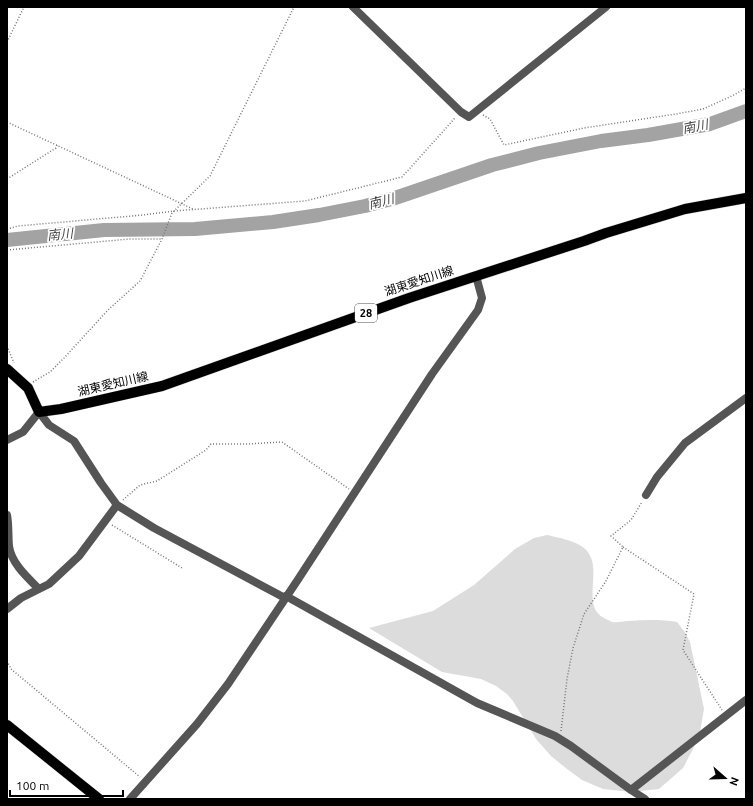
<svg xmlns="http://www.w3.org/2000/svg" width="753" height="806" viewBox="0 0 753 806" font-family="Ubuntu,'Noto Sans JP',sans-serif">
  <style>
    .green { fill: #dcdcdc }
    .lines { fill: none; stroke-linecap: round; stroke-linejoin: round }
    .river { stroke: #a3a3a3; stroke-width: 14 }
    .major-casing { stroke: #dbdbdb; stroke-width: 11 }
    .path { stroke: #777; stroke-width: 1.5; stroke-dasharray: 1 2; stroke-linecap: butt }
    .minor { stroke: #555; stroke-width: 8 }
    .major { stroke: #000; stroke-width: 10 }
    .labels { text-anchor: middle; stroke-width: 3.5; stroke-linejoin: round; paint-order: stroke }
    .shield { fill: #fff; stroke: #4c4c4c; stroke-width: 1 }
    .shield-label { font-size: 11px; font-weight: bold; fill: #000 }
    .street-label { font-size: 12px; fill: #000; stroke: #fff }
    .water-label { font-size: 13px; font-style: italic; fill: #444; stroke: #fff }
  </style>
  <rect width="100%" height="100%" fill="#fff"/>
  <path class="green" d="M547,535C559,538 574,540 584,548C606,566 579,605 604,618C606,619 610,621 612,622C617,623 623,621 628,621C644,620 660,619 677,622L684,631L690,642L704,709L700,732L693,749L683,768L659,789L631,792L603,789L582,780L567,769L551,756L536,739L513,701L507,694L496,686L481,679L442,672L369,628L433,611L474,585L515,549L534,538Z"/>
  <g class="lines">
    <path class="river" d="M7,240L104,230L195,229L273,222L319,215L365,206L395,198L492,165L539,153L601,141L648,135L710,124L746,111"/>
    <g class="major-casing">
      <path id="major" d="M7,369L28,388L39,412L61,409L162,386L409,298L584,241L606,233L685,209L746,198
        M7,725L99,799"/>
    </g>
    <path class="path" d="M7,42L24,7
      M483,115L490,119L504,145L584,128L676,114L703,109L732,96L746,88
      M7,122L193,209
      M7,179L56,148L57,145
      M7,229L18,226L143,215L174,211L305,201L402,177L455,118
      M7,250L130,239H162
      M7,346L14,363
      M33,382L50,372L64,358L108,310L140,281L162,239L172,213L210,176L294,7
      M123,500L140,485L157,481L206,450L211,444H247L282,442L349,489
      M112,525L182,568
      M623,547L694,594L683,650L722,710
      M7,661L11,669L140,777
      M561,731L567,679L573,648L584,614L606,581L623,547L611,536L631,520L642,502"/>
    <path class="minor" d="M353,7L461,112L469,117L606,7
      M7,440L23,432L39,412L49,425L74,441L101,483L117,505L154,528L285,598
      M646,495L657,477L685,443L746,398
      M7,515C9,525 8,535 9,546C11,563 28,578 39,589
      M286,596L477,703L555,736L571,746L631,790L645,799
      M7,609L21,598L49,584L79,556L117,505
      M631,790L746,700
      M130,799L197,724L228,684L297,581L432,374L478,310L482,298L476,276"/>
    <use href="#major" class="major"/>
  </g>
  <g class="labels">
    <rect class="shield" x="355" y="304" width="22" height="18" rx="3"/>
    <g class="shield-label">
      <text x="366" y="317">28</text>
    </g>
    <g class="street-label">
      <text transform="translate(419 281) rotate(-18)" y="4">湖東愛知川線</text>
      <text transform="translate(113 384) rotate(-13)" y="4">湖東愛知川線</text>
    </g>
    <g class="water-label">
      <text transform="translate(695 126) rotate(-11)" y="5">南川</text>
      <text transform="translate(381 201) rotate(-14)" y="5">南川</text>
      <text transform="translate(60 234) rotate(-6)" y="5">南川</text>
    </g>
  </g>
  <rect width="753" height="806" fill="none" stroke="#000000" stroke-width="16"/>
  <g transform="translate(725 778) rotate(110)" stroke="#ffffff" stroke-width="3" paint-order="stroke">
  <path d="M0-3L7 15L0 10L-7 15Z" fill="#000000"/>
  <text y="-6" font-size="11" font-weight="bold" text-anchor="middle" fill="#000000">N</text>
  </g>
  <path d="M10 790v6h113v-6" fill="none" stroke="#000000" stroke-width="2"/>
  <text x="16" y="790" font-size="12" fill="#000000" stroke="#ffffff" stroke-width="3" paint-order="stroke">100 m</text>
</svg>
